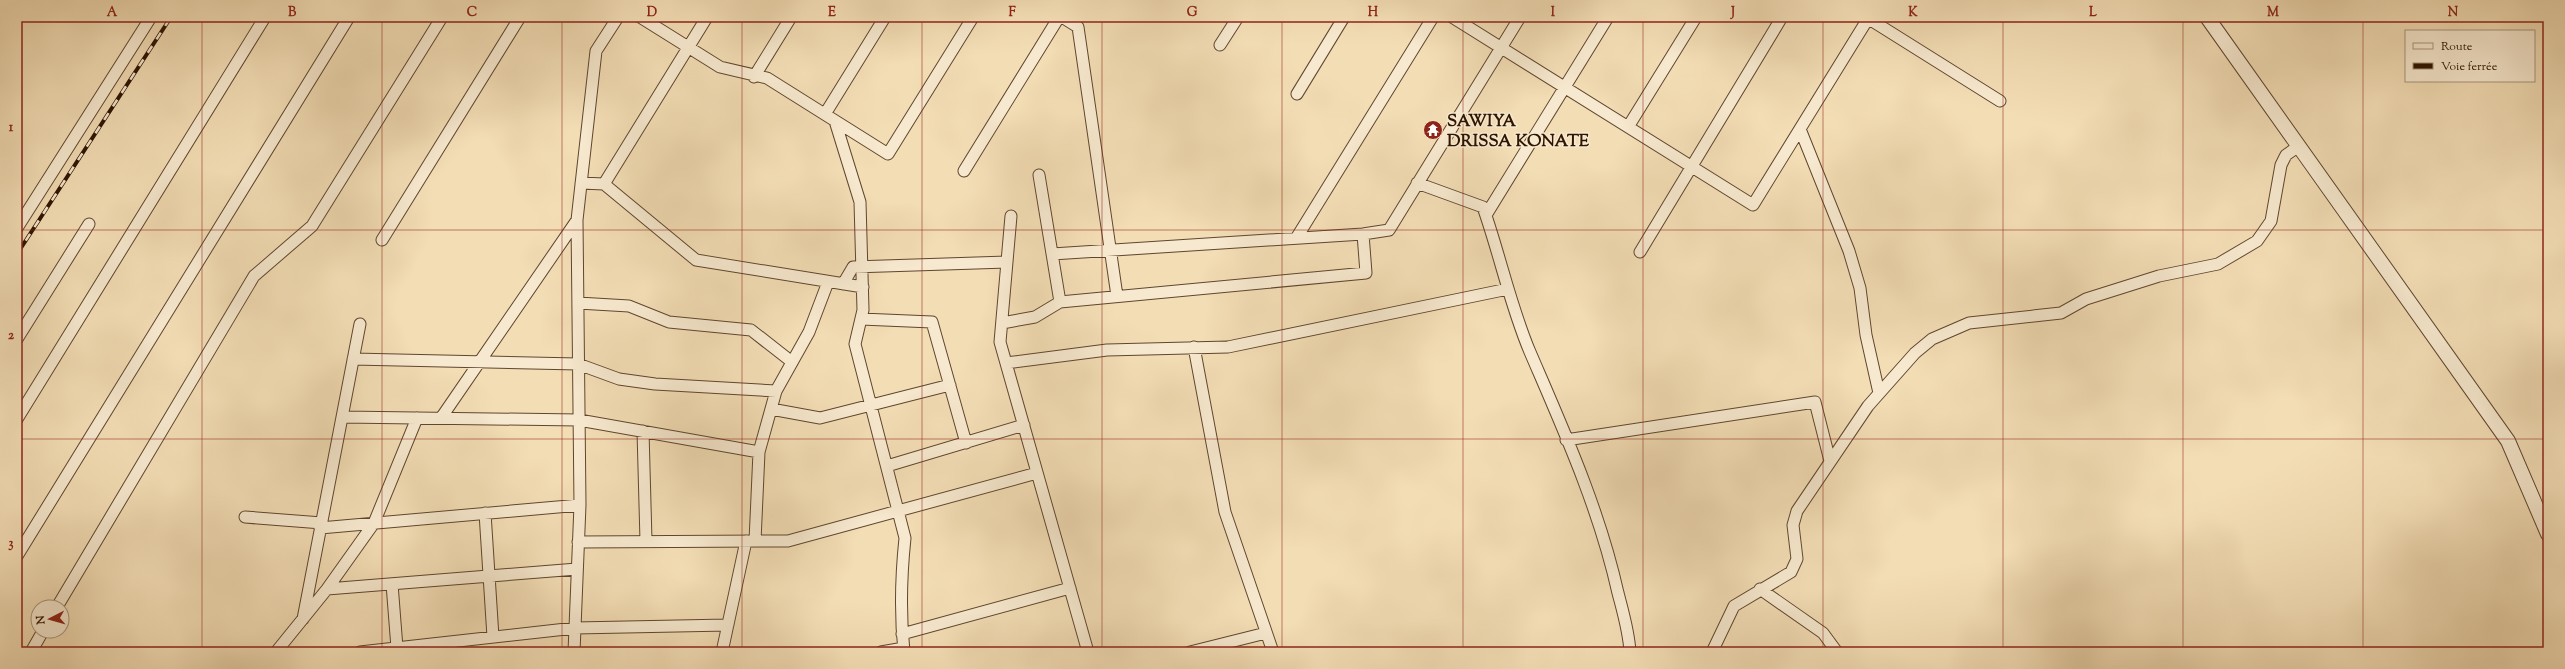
<svg xmlns="http://www.w3.org/2000/svg" width="2565" height="669" viewBox="0 0 2565 669" font-family="'Sorts Mill Goudy',serif">
  <style>
    .lines { fill: none; stroke-linecap: round; stroke-linejoin: round }
    .minor-casing { stroke: #5f462e; stroke-width: 13 }
    .tertiary-casing { stroke: #5f462e; stroke-width: 16 }
    .minor { stroke: #f7e9cf; stroke-width: 11 }
    .tertiary { stroke: #f7e9cf; stroke-width: 14 }
    .rail-casing { stroke: #2e1401; stroke-width: 4 }
    .rail { stroke: #f7e9cf; stroke-width: 2.5; stroke-dasharray: 8; stroke-linecap: butt }
    .grid { fill: none; stroke: #8f2418; stroke-width: 1; stroke-opacity: 0.55 }
    .labels { text-anchor: middle; stroke-width: 3; stroke-linejoin: round; paint-order: stroke }
    .poi-label { font-size: 17px; font-weight: bold; fill: #2e1401; stroke: #f7e9cf; text-anchor: start }
    .neatline { fill: none; stroke: #8f2418; stroke-width: 1.5 }
    .grid-label { font-size: 13px; text-anchor: middle; font-weight: bold; fill: #8f2418 }
  </style>
  <rect width="100%" height="100%" fill="#f3ddb5"/>
  <filter id="stains"><feTurbulence type="fractalNoise" baseFrequency=".005" numOctaves="4"/><feColorMatrix values="0 0 0 0 .2 0 0 0 0 .09 0 0 0 0 .02 0 0 0 .5 -.17"/></filter>
  <radialGradient id="worn" r=".72"><stop offset=".6" stop-color="#630" stop-opacity="0"/><stop offset="1" stop-color="#630" stop-opacity=".3"/></radialGradient>
  <g class="lines">
    <g class="minor-casing">
      <path id="minor" d="M640,17L720,67L767,78L888,154L973,17
        M1062,17L1078,27L1117,296
        M1452,17L1753,205L1869,17
        M1866,17L2000,101
        M1220,45L1238,17
        M754,77L791,17
        M1297,94L1344,17
        M825,114L885,17
        M835,121L860,202L863,310L855,344L905,538C901,576 900,614 904,652
        M1628,127L1696,17
        M1800,129L1849,251L1860,288L1866,335L1879,393
        M964,171L1059,17
        M1039,175L1060,302
        M581,183L604,184L696,260L863,287
        M1417,183L1483,207C1500,255 1510,305 1530,352C1564,431 1599,508 1618,593C1623,612 1629,632 1630,652
        M604,184L707,17
        M1486,215L1608,17
        M1011,216L1000,342L1088,652
        M17,228L151,17
        M1297,237L1433,17
        M382,240L520,17
        M1640,252L1782,17
        M1052,254L1363,234L1389,230L1520,17
        M843,284L853,267L1007,262
        M578,303L629,306L669,322L751,330L792,362
        M861,319L932,322L966,443
        M1002,323L1035,317L1060,302L1366,273L1363,234
        M17,339L89,224
        M1194,347L1225,512L1273,652
        M353,359L578,364L619,379L655,384L776,391
        M1006,363L1107,350L1228,347L1508,289
        M771,409L820,418L950,385
        M342,417L579,420L759,452
        M441,418L577,220
        M17,419L265,17
        M643,431L646,541
        M1566,440L1815,402L1830,461
        M887,466L1024,425
        M485,513L493,637
        M245,517L322,523
        M320,528L580,505
        M755,541L759,452L776,391L809,332L828,282
        M578,542L788,541L1037,473
        M17,556L349,17
        M392,584L397,648
        M327,589L577,569
        M1760,589L1823,633L1837,652
        M57,607L254,276L312,226L442,17
        M303,619L360,324
        M902,634L1070,588
        M31,652L43,631
        M276,652L327,589L374,523L417,418
        M360,652L575,628L728,625
        M574,652L580,505L577,220L596,51L618,17
        M722,652L746,541
        M881,652L904,648
        M1190,652L1266,633
        M1712,652L1734,606L1791,572L1797,559L1793,525L1797,511L1868,406L1915,353L1932,339L1969,323L2061,313L2086,299L2159,276L2218,264L2257,241L2271,221L2281,165L2286,155L2299,146"/>
    </g>
    <g class="tertiary-casing">
      <path id="tertiary" d="M2207,17L2508,441L2548,534"/>
    </g>
    <use href="#minor" class="minor"/>
    <use href="#tertiary" class="tertiary"/>
    <g class="rail-casing">
      <path id="rail" d="M17,254L171,17"/>
    </g>
    <use href="#rail" class="rail"/>
  </g>
  <path class="grid" d="M202,17V652M382,17V652M562,17V652M742,17V652M922,17V652M1102,17V652M1282,17V652M1463,17V652M1643,17V652M1823,17V652M2003,17V652M2183,17V652M2363,17V652M17,230H2548M17,439H2548"/>
  <defs>
    <g id="temple-disc" transform="scale(1)"><circle r="9.5" fill="#8f2418" stroke="#f7e9cf"/><path d="M0-6L5-2H3V0L6.5 2.5H4V6H1.5V3h-3V6H-4V2.5H-6.5L-3 0V-2H-5Z" fill="#fff"/></g>
  </defs>
  <g fill-rule="evenodd">
    <use href="#temple-disc" x="1433" y="130"/>
  </g>
  <g class="labels">
    <g class="poi-label">
      <text x="1447" y="126">SAWIYA<tspan x="1447" dy="20">DRISSA KONATE</tspan></text>
    </g>
  </g>
  <rect width="2565" height="669" fill="none" stroke="#f3ddb5" stroke-width="44"/>
  <rect x="2405" y="30" width="130" height="52" fill="#f7e9cf" stroke="#a7947d"/>
  <rect x="2413" y="43" width="20" height="6" fill="#f7e9cf" stroke="#a7947d"/>
  <text x="2441" y="50" font-size="12" fill="#2e1401">Route</text>
  <rect x="2413" y="63" width="20" height="6" fill="#2e1401" stroke="#a7947d"/>
  <text x="2441" y="70" font-size="12" fill="#2e1401">Voie ferrée</text>
  <g transform="translate(50 619) rotate(264)"><circle r="19" fill="#f7e9cf" stroke="#a7947d"/>
  <path d="M0-3L7 15L0 10L-7 15Z" fill="#8f2418"/>
  <text y="-6" font-size="11" font-weight="bold" text-anchor="middle" fill="#2e1401">N</text>
  </g>
  <rect x="22" y="22" width="2521" height="625" class="neatline"/>
  <g class="grid-label">
    <text x="112" y="16">A</text>
    <text x="292" y="16">B</text>
    <text x="472" y="16">C</text>
    <text x="652" y="16">D</text>
    <text x="832" y="16">E</text>
    <text x="1012" y="16">F</text>
    <text x="1192" y="16">G</text>
    <text x="1373" y="16">H</text>
    <text x="1553" y="16">I</text>
    <text x="1733" y="16">J</text>
    <text x="1913" y="16">K</text>
    <text x="2093" y="16">L</text>
    <text x="2273" y="16">M</text>
    <text x="2453" y="16">N</text>
    <text x="11" y="131">1</text>
    <text x="11" y="339">2</text>
    <text x="11" y="547">3</text>
  </g>
  <rect width="100%" height="100%" filter="url(#stains)"/>
  <rect width="100%" height="100%" fill="url(#worn)"/>
</svg>
